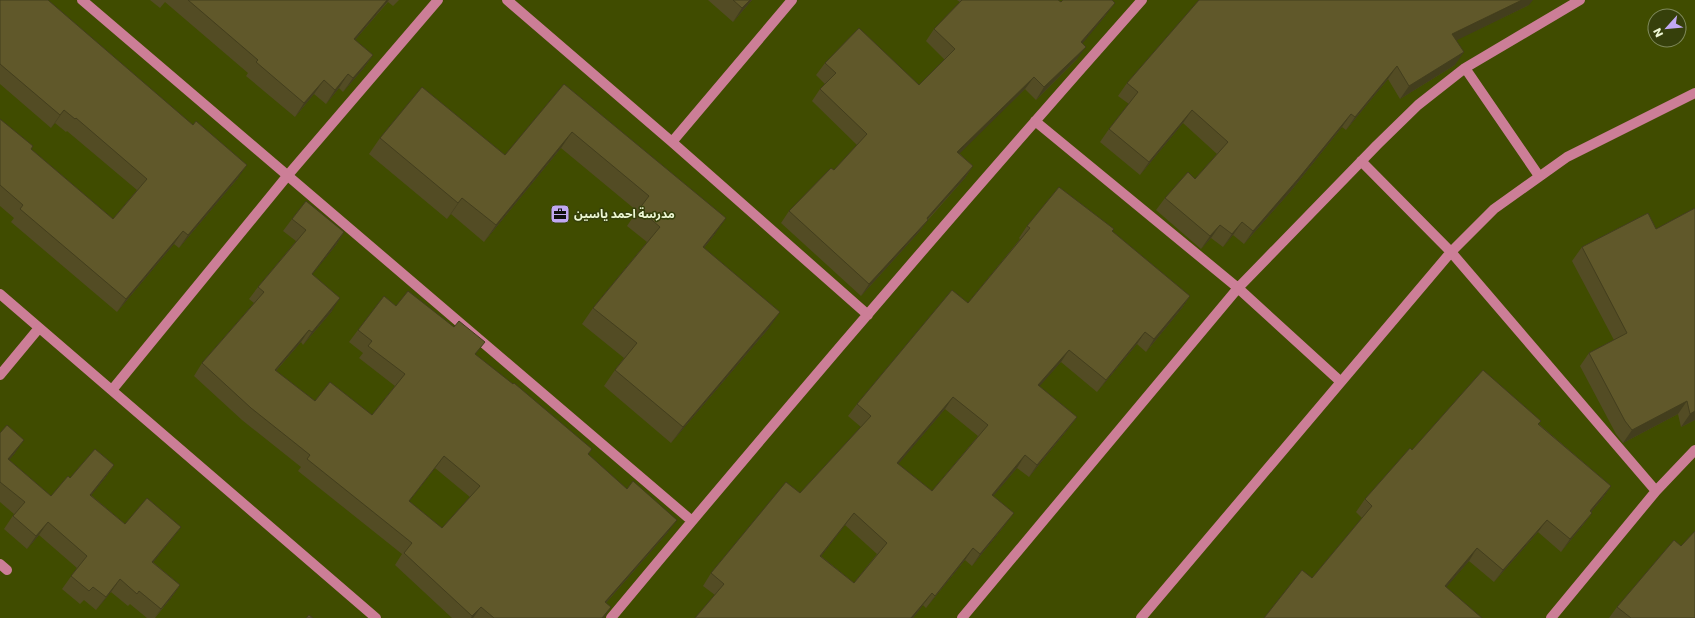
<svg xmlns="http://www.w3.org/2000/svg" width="1695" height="618" viewBox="0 0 1695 618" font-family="Poppins,'Noto Sans Arabic',sans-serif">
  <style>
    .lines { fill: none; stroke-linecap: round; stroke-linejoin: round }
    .minor { stroke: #cc7e97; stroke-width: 10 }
    .wall { fill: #534c24; fill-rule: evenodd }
    .shaded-wall { fill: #433e1d }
    .building { fill: #60582a; stroke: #433e1d; fill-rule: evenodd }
    .labels { text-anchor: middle; stroke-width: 3; stroke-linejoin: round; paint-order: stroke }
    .poi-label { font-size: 12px; font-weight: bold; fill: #edf7d4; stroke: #36400b; text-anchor: start }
  </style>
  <rect width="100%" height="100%" fill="#404c00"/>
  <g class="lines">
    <path class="minor" d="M82,0L692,521
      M507,0L672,142L868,315
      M1465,68L1539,176
      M1035,121L1238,288L1341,382
      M672,142L792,0
      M1361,161L1451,252L1656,491
      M0,294L376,618
      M0,375L39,328
      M112,390L288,175L438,0
      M0,564L7,570
      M611,618C785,409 962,203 1142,0
      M962,618L1238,288L1377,145L1418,105L1465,68L1580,0
      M1141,618L1451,252L1494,209L1567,157L1695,93
      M1551,618L1656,491L1695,450"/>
  </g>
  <path class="wall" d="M0,0L238,178L179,248L174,244L117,312L11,222L14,218L0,206V119L31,149L113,219L137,190L67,131L66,132L55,123L51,128L0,84Z
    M150,0H399L393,6L388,2L355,40L373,55L363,69L343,92L339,88L326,104L314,94L295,117L246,76L248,73L165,2L160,8Z
    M708,0H752L733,22Z
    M957,0H1058L1061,2L1106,15L1082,43L1077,59L1036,100L1025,89L959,153L973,166L965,178L928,220L919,232L861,296L781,223L789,211L834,170L857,145L812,101L820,89L825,84L816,75L825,63L919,85L945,60L926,41L934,29L960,2Z
    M1529,5L1456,40L1455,65L1400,99L1388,79L1346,130L1342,127L1290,192L1244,244L1233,235L1223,247L1211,238L1201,249L1156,210L1165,198L1195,179L1217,154L1183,123L1140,175L1100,142L1109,129L1129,104L1118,96L1127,83Z
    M564,84L715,234L704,248L769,328L671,443L604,386L615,370L624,358L582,324L593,308L647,242L627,226L637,211L561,148L484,242L451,214L447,219L369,154L380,138L505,155Z
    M1695,208V420L1681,427L1678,414L1623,443L1616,434L1580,366L1589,353L1614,340L1572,261L1582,247L1656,229Z
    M292,219L344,232L336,245L312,274L332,311L303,345L301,342L276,371L315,401L372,415L395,386L359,358L363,353L349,342L358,330L396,306L476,355L592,449L588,454L668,532L606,603L604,618H452L395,565L402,554L298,471L301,467L242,420L194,376L202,363L254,303L249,299L258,287L296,241L283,231ZM435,468L470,497L442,528L409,501Z
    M1027,226L1112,231L1190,296L1182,308L1146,352L1137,344L1097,392L1061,362L1039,386L1077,417L1068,429L1029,477L1017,468L993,496L1005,525L972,566L965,560L926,608L923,605L913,618H695L715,595L703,586L711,573L800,493L861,427L848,416L857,404L968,303L1020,239L1019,238ZM945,409L978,436L932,491L898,464ZM845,525L877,554L854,583L821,556Z
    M1539,424L1611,486L1602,499L1591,512L1592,513L1583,525L1561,552L1538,532L1494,582L1469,561L1446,587L1312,578L1362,518L1356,512L1365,499L1412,450Z
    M0,433L15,453L9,460L51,496L70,478L114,465L105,478L91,495L125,524L181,527L171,540L153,562L180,585L171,598L155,618H147L130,604L128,606L111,592L96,610L84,600L80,604L62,589L77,568L39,535L27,549L4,529L14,514L0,502Z
    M1681,546L1695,618H1609L1617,607Z"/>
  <path class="shaded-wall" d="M387,0H389L344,53L354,39Z
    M750,0H752L733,22L742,8Z
    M1522,0H1533L1529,5L1443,47L1452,34Z
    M1115,3L1106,15L1073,55L1081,42Z
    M1086,47L1077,59L1036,100L1044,87Z
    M1464,52L1455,65L1400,99L1409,86Z
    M373,55L363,69L343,92L353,78Z
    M1397,66L1388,79L1346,130L1355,117Z
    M348,74L339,88L326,104L335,90Z
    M1034,77L1025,89L949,164L957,152Z
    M324,80L314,94L295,117L304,103Z
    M64,110L55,123L51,128L60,115Z
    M1192,110L1183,123L1140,175L1149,162Z
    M1351,114L1342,127L1290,192L1244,244L1253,231Z
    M572,132L561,148L484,242L496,225Z
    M247,165L238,178L179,248L188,235Z
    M973,166L965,178L926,221L928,220L919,232L861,296L869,284Z
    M462,198L451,214L447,219L458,203Z
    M726,218L715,234L692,263L703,247Z
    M1242,222L1233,235L1223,247L1232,234Z
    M1220,225L1211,238L1201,249L1210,236Z
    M183,231L174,244L117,312L126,299Z
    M344,232L336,245L303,286L312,274Z
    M1190,296L1182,308L1146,352L1154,339Z
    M340,298L332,311L303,345L312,332Z
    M780,312L769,328L671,443L683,427Z
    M309,330L301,342L266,382L275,370Z
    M1145,332L1137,344L1097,392L1106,380Z
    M1069,350L1061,362L1030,397L1038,385Z
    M953,397L945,409L889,475L897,463Z
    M1687,401L1678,414L1623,443L1632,430Z
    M1695,411V420L1681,427L1690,414Z
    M1077,417L1068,429L1029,477L1037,465Z
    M24,440L15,453L0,471L8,459Z
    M1025,455L1017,468L984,507L992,495Z
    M444,456L435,468L400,513L409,501Z
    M114,465L105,478L81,508L90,495Z
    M1611,486L1602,499L1581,524L1590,511Z
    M854,513L845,525L812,568L820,556Z
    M1014,513L1005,525L972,566L980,554Z
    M1592,513L1583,525L1561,552L1570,539Z
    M677,520L668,532L596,614L605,602Z
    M1547,520L1538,532L1494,582L1503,570Z
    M48,522L39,535L27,549L36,536Z
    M181,527L171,540L143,575L152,562Z
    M973,548L965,560L926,608L935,596Z
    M1477,548L1469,561L1436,599L1445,586Z
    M120,579L111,592L96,610L106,597Z
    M180,585L171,598L154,618L161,609Z
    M932,593L923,605L913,618H911Z
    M481,607L473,618H471L472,616Z
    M611,607L604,618H602Z"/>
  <path class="building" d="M0,0H48L193,125L196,121L247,165L188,235L183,231L126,299L20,209L23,205L0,185V119L33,146L31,149L113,219L147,179L76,118L75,119L64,110L60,115L0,64Z
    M188,0H387L354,39L373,55L353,78L348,74L335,90L324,80L304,103L256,62L258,60Z
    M733,0H750L742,8Z
    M962,0H1058L1061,2L1063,0H1112L1115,3L1081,42L1086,47L1044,87L1034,77L957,152L973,166L927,218L928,220L869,284L789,211L831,168L834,170L867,134L820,89L836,73L825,63L859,28L919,85L955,49L934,29Z
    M1199,0H1522L1452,34L1464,52L1409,86L1397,66L1355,117L1351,114L1298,179L1253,231L1242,222L1232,234L1220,225L1210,236L1165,198L1188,172L1195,179L1228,142L1192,110L1149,162L1109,129L1138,92L1127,83Z
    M564,84L726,218L703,247L780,312L683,427L615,370L637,343L593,308L660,227L639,209L649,196L572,132L496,225L462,198L458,203L380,138L422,87L505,155Z
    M1059,187L1114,229L1112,231L1190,296L1154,339L1145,332L1106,380L1069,350L1038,385L1077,417L1037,465L1025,455L992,495L1014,513L980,554L973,548L935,596L932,593L911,618H695L724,584L711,573L786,482L800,493L871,416L857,404L952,290L968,303L1030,228L1027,226ZM953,397L988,425L932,491L897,463ZM854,513L887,543L854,583L820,556Z
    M306,201L344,232L312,274L340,298L312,332L309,330L275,370L315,401L330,382L372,415L405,374L368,346L372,341L358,330L384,296L396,306L408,291L454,327L459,321L485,342L475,354L513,384L514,383L592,449L588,454L627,489L633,481L677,520L605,602L611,607L602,618H494L481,607L472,616L404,553L412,543L307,459L310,455L251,408L202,363L264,292L258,287L306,230L292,219ZM444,456L480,486L442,528L409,501Z
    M1695,208V411L1690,414L1687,401L1632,430L1625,421L1589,353L1627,333L1582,247L1648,213L1656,229Z
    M1483,370L1541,421L1538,424L1611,486L1590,511L1592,513L1570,539L1547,520L1503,570L1477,548L1445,586L1482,618H1264L1302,570L1312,578L1372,506L1365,499L1410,448L1412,450Z
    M7,425L24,440L8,459L51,496L68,476L70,478L95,449L114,465L90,495L125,524L147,498L181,527L152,562L180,585L161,609L139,591L137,594L120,579L106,597L93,587L89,591L71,576L87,556L48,522L36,536L13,516L25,502L0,482V433Z
    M1695,531V618H1631L1617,607L1674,540L1681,546Z
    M309,615L313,618H306Z"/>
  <defs>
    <g id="office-square" transform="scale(1)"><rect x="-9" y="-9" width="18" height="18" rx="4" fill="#c1a8f3" stroke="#36400b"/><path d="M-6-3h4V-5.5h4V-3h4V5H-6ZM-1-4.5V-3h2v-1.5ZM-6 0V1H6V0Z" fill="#111"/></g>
  </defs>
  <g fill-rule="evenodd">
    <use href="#office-square" x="560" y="214"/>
  </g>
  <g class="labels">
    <g class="poi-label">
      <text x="574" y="218">مدرسة احمد ياسين</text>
    </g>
  </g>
  <g transform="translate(1667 28) rotate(243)"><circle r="19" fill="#36400b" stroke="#7f895b"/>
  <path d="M0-3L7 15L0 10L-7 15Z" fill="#c1a8f3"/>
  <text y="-6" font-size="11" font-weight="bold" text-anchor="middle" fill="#edf7d4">N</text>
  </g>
</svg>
